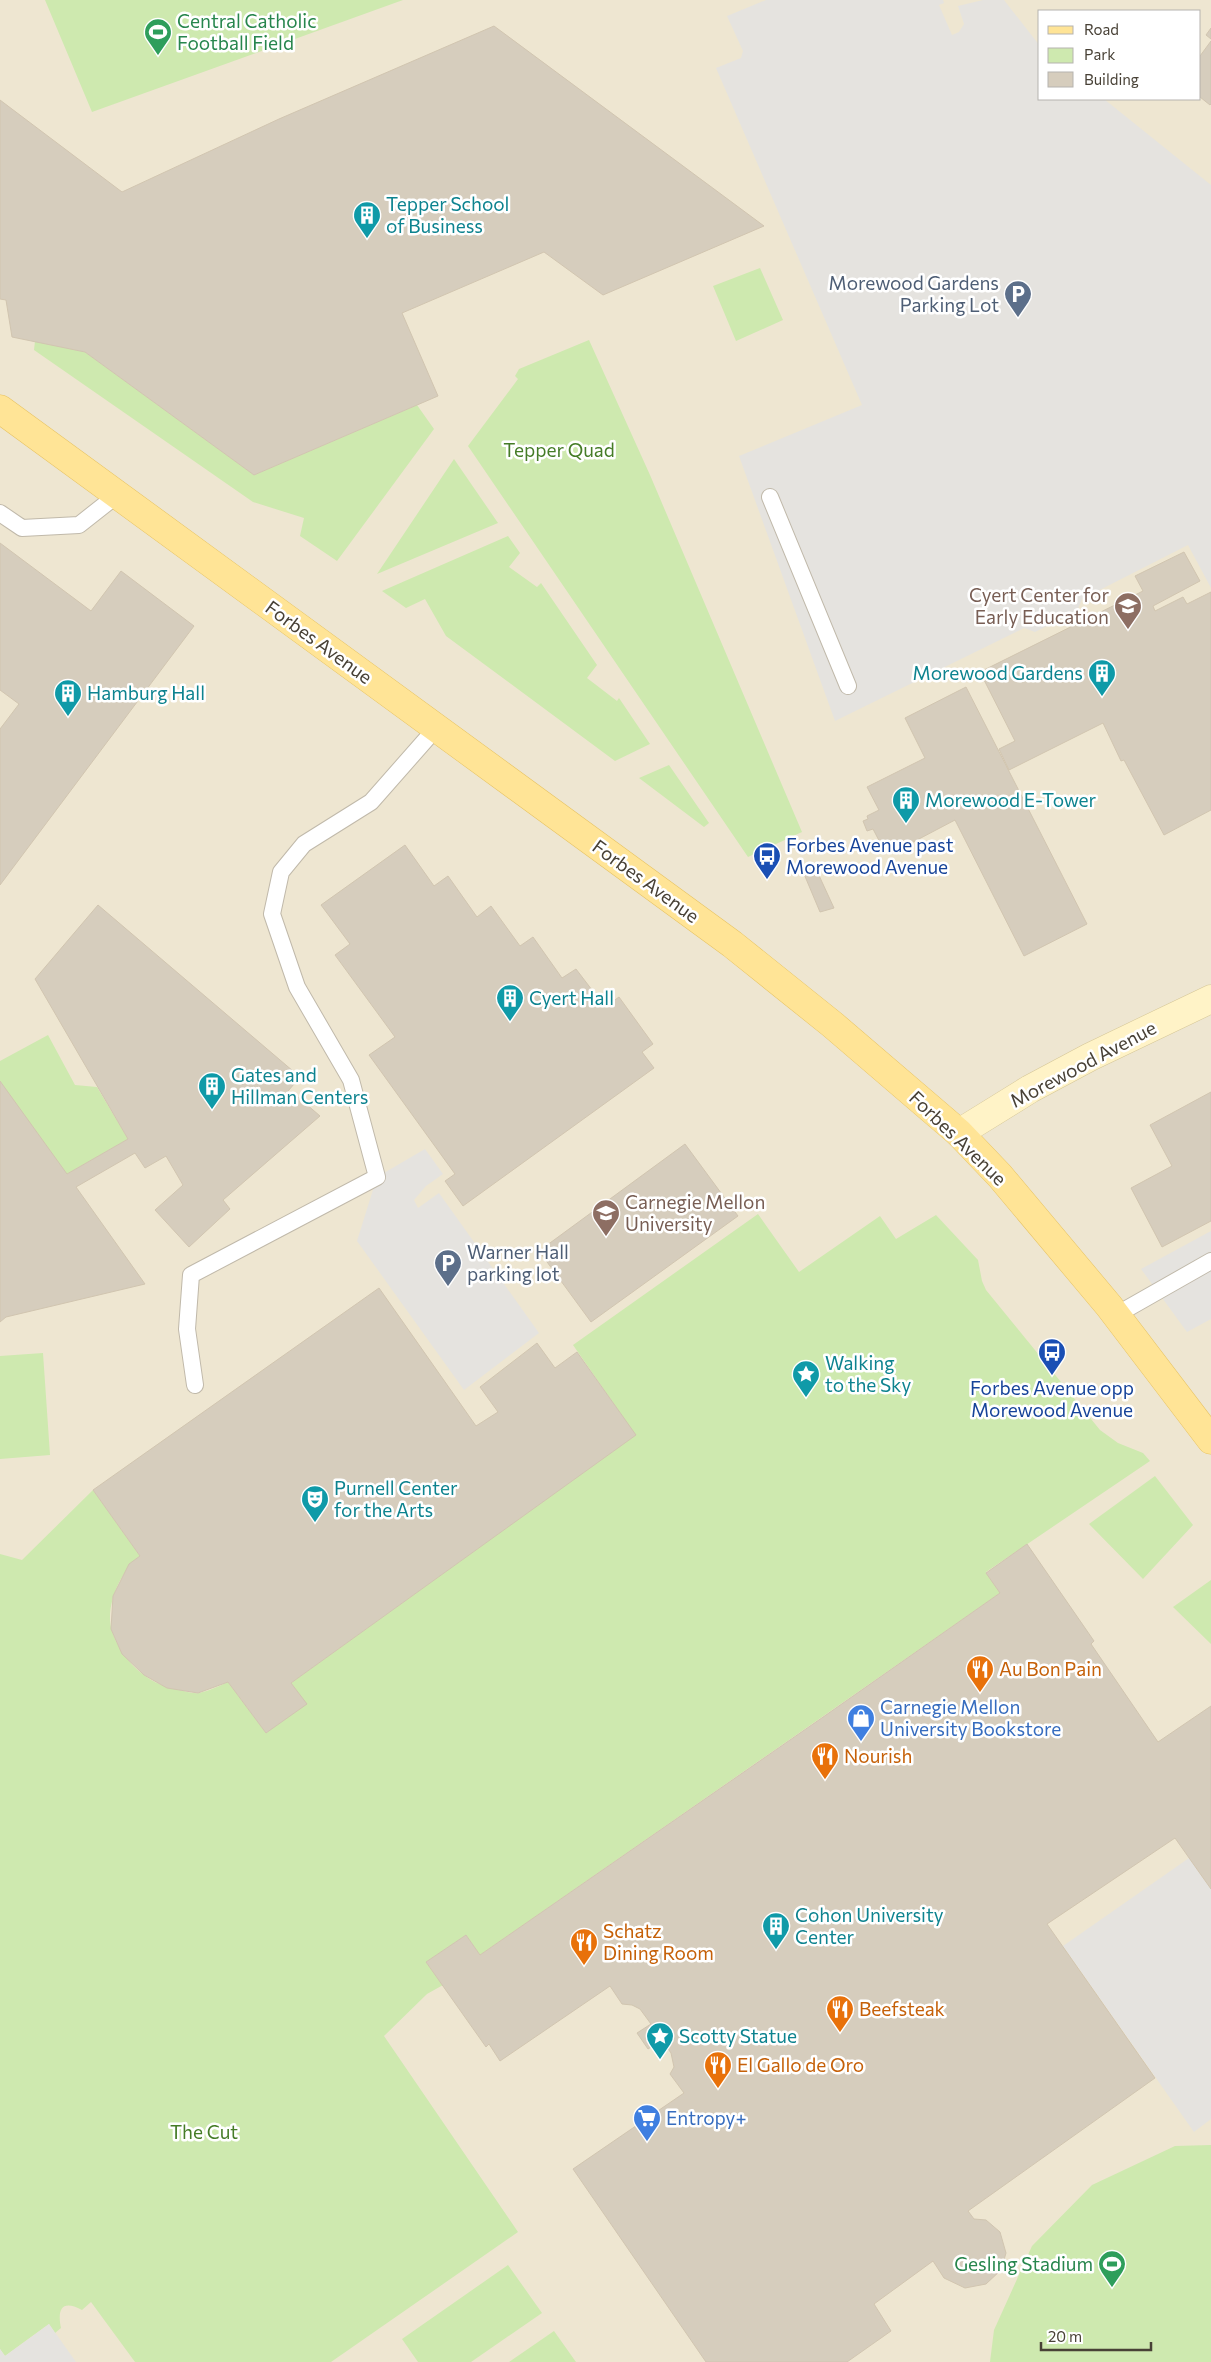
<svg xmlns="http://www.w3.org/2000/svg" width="1211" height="2362" viewBox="0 0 1211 2362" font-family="Commissioner,sans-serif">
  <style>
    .education { fill: #eee6d1; fill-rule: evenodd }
    .green { fill: #cee9af }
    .parking { fill: #e5e3df }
    .building { fill: #d6cdbd; stroke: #d1c5b0 }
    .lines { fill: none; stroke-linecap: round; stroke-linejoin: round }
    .lane-casing { stroke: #c0b9aa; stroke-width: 18 }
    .secondary-casing { stroke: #d5c696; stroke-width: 29 }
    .primary-casing { stroke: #e7c363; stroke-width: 29 }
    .lane { stroke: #fff; stroke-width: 16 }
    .secondary { stroke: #fff3c7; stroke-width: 28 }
    .primary { stroke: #ffe496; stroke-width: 28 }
    .labels { text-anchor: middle; stroke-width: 5; stroke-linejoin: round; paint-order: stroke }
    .leisure-label { font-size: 19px; fill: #27864d; stroke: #fff; text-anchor: start }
    .culture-label { font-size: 19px; fill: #0d838f; stroke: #fff; text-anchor: start }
    .service-label { font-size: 19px; fill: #4e5e75; stroke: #fff; text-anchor: end }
    .park-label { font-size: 19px; fill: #457c27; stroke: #fff }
    .education-label { font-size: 19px; fill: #785e54; stroke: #fff; text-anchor: end }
    .street-label { font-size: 19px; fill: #484136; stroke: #fff }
    .transit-label { font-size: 19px; fill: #164399; stroke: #fff; text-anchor: start }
    .food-label { font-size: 19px; fill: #c56008; stroke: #fff; text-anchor: start }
    .shop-label { font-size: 19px; fill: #366cbe; stroke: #fff; text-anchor: start }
  </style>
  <rect width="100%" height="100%" fill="#f4f1e8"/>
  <path class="education" d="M0,0H1211V2362H0ZM1040,11H1200V99H1040Z"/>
  <path class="green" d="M45,0H403L92,112Z
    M760,268L783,320L736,341L713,286Z
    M589,340L650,475L802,832L748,857L468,446L518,379L515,376L519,369Z
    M35,341L85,352L254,475L417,405L434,429L337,561L300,536L304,518L253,502L34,350Z
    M454,459L498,523L377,574Z
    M508,536L520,553L509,567L537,587L541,583L597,665L587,678L617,701L619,698L650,744L615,761L446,636L425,599L406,608L382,591Z
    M669,765L709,823L704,827L639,778Z
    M48,1035L75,1085L97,1087L128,1139L67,1174L44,1195L0,1127V1061Z
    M758,1214L799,1272L880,1216L896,1239L936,1215L978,1260L982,1281L986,1290L1100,1430L1118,1443L1143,1453L1150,1461L986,1572L1000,1593L480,1955L466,1935L426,1962L443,1985L427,1994L384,2036L518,2232L331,2362H135L91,2302L82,2310C62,2299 57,2309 61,2328L55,2333L49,2324L5,2356L0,2349V1554L22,1560L93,1490L140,1556C121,1570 104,1607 112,1631C121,1659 147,1685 177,1689C183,1691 193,1694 199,1693C209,1691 219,1686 228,1682L266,1733L306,1704L291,1683L614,1450L623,1417L573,1345Z
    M43,1353L50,1455L0,1459V1356Z
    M1155,1476L1193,1525L1143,1579L1089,1524Z
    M1211,1580V1644L1173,1607Z
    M1211,2145V2362H990L994,2330L1032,2246L1092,2185L1175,2146Z
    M508,2265L542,2313L471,2362H418L402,2339Z
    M554,2331L576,2362H509Z"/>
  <path class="parking" d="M766,0H943L944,3L939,5L952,35L959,32L964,24L958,6L983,0H1004L1040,46V99H1104L1211,185V588L1188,545L1082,599L1077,611L1035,632L1024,628L835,721L739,456L862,405L716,68L741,58L743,51L727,16Z
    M425,1149L443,1174L426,1186L414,1200L418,1208L439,1193L539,1333L464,1390L357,1241L377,1177Z
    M1211,1231V1319L1187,1332L1141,1269Z
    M1189,1858L1211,1889V2119L1194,2132L1063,1946Z
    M49,2324L76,2362H0V2349L5,2356Z"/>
  <path class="building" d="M494,26L764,226L603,295L544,252L402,313L438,396L254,475L85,352L12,337L6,300L0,299V100L122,192L279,119Z
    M1211,28V39L1206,35Z
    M1211,41V104L1210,105L1200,97V56Z
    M0,543L91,611L121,571L194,626L0,885V729L19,704L0,690Z
    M1184,552L1200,581L1153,606L1155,611L1183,597L1187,604L1211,592V810L1164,835L1124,760L1121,761L1103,723L1009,770L999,749L1015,741L980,672L1143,591L1135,576Z
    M966,687L1087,924L1024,956L955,820L898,850L896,846L885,852L873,829L867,831L863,821L868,819L867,816L879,810L867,787L925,758L905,718Z
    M405,845L434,886L448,876L477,917L491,906L520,946L533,937L562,978L576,969L605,1007L619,997L653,1044L642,1052L654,1068L463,1206L445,1181L455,1174L369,1055L395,1037L335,955L350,944L321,905Z
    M816,869L834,908L820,912L804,874Z
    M98,905L300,1077L283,1097L291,1103L298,1097L320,1116L223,1200L230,1209L189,1247L155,1210L183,1185L166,1156L145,1168L135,1153L76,1187L145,1284L6,1317L0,1322V1081L67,1174L128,1139L35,979Z
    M1211,1092V1221L1162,1247L1131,1188L1172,1166L1150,1125Z
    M685,1144L738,1216L591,1322L539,1251Z
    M379,1288L476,1426L498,1412L480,1387L537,1343L555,1368L577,1352L636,1435L291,1683L307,1704L266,1733L228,1682L198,1693L167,1688L144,1675L122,1654L111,1629L113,1596L129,1564L140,1556L93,1490Z
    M1027,1544L1094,1641L1091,1644L1158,1742L1211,1706V1889L1175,1838L1047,1924L1155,2078L968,2211L974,2219L986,2220L1000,2232L1006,2253L1001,2270L986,2284L965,2288L944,2278L933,2261L874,2304L891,2331L847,2362H706L573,2169L684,2093L670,2074L674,2067L671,2053L662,2040L648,2049L637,2033L651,2024L640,2009L632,2005L622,2004L610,1986L500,2061L489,2044L486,2047L426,1962L466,1935L480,1955L826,1715L1000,1593L986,1573Z"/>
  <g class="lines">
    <g class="lane-casing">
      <path id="lane" d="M770,497L848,686
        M0,513L22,528L79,525L117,495
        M1116,1315L1211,1261
        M195,1385L187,1329L191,1275L377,1177L351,1080L297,987L272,914L281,872L304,844L371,802L437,727"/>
    </g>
    <g class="secondary-casing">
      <path id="secondary" d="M959,1133L1030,1089L1090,1057L1211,999"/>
    </g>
    <g class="primary-casing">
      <path id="primary" d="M0,409L732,944L833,1025L959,1133L1000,1176L1109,1306L1211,1440"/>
    </g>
    <use href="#lane" class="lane"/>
    <use href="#secondary" class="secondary"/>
    <use href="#primary" class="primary"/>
  </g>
  <defs>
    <g id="stadium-pin" transform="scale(1.4375)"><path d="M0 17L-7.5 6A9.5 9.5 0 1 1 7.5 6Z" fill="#2e9e5b" stroke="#fff"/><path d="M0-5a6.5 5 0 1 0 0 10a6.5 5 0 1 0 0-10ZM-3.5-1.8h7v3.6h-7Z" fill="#fff"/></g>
    <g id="building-pin" transform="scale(1.4375)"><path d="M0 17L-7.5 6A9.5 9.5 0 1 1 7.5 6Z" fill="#0f9aa8" stroke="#fff"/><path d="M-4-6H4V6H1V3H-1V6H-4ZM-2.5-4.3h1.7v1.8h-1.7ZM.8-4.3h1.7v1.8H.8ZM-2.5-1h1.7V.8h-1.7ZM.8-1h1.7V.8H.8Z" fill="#fff"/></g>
    <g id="parking-pin" transform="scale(1.4375)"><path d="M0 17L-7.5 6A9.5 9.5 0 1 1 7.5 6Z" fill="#5c6f8a" stroke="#fff"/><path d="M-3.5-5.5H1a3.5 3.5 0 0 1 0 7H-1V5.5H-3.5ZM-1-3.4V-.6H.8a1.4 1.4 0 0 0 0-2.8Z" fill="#fff"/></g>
    <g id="school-pin" transform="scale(1.4375)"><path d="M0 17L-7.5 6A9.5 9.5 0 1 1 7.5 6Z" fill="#8d6e63" stroke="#fff"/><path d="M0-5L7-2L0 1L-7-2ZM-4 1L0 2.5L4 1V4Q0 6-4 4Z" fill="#fff"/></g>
    <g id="bus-pin" transform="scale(1.4375)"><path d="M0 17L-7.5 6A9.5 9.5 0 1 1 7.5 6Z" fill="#1a4fb4" stroke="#fff"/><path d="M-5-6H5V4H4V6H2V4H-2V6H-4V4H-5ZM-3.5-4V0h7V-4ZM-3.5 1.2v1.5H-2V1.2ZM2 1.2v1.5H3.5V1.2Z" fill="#fff"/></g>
    <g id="university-pin" transform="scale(1.4375)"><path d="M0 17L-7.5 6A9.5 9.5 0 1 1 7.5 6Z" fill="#8d6e63" stroke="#fff"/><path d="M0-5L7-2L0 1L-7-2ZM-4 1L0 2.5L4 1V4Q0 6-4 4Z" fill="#fff"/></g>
    <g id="sight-pin" transform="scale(1.4375)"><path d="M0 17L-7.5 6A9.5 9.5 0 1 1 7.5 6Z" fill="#0f9aa8" stroke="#fff"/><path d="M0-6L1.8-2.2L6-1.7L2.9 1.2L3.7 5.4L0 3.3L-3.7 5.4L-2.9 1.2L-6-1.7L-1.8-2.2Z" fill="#fff"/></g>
    <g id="theatre-pin" transform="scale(1.4375)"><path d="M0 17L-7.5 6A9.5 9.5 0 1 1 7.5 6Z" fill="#0f9aa8" stroke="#fff"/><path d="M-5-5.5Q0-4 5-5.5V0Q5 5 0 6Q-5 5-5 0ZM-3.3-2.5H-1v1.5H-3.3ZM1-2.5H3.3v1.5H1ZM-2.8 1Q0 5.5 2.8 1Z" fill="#fff"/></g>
    <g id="restaurant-pin" transform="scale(1.4375)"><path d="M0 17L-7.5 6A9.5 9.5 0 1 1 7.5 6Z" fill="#e8710a" stroke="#fff"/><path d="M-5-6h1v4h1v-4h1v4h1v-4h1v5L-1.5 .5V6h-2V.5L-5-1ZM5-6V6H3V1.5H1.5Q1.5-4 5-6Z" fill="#fff"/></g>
    <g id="shop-pin" transform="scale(1.4375)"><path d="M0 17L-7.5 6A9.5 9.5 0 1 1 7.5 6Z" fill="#3f7fe0" stroke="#fff"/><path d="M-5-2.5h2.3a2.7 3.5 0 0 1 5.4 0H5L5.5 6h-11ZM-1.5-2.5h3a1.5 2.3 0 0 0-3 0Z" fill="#fff"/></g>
    <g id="supermarket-pin" transform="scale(1.4375)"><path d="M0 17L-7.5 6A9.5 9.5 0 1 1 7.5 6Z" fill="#3f7fe0" stroke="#fff"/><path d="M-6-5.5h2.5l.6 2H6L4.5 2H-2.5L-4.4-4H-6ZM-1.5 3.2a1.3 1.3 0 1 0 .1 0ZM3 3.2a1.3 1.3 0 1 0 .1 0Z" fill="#fff"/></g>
  </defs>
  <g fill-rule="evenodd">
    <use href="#stadium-pin" x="158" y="32"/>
    <use href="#building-pin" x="367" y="215"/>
    <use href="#parking-pin" x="1018" y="294"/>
    <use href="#school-pin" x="1128" y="606"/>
    <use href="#building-pin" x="1102" y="673"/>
    <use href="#building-pin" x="68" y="693"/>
    <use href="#building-pin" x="906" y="800"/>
    <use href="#bus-pin" x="767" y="856"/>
    <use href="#building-pin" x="510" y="998"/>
    <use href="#building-pin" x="212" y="1086"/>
    <use href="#university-pin" x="606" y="1213"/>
    <use href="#parking-pin" x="448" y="1263"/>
    <use href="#bus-pin" x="1052" y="1352"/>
    <use href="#sight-pin" x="806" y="1374"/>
    <use href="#theatre-pin" x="315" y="1499"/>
    <use href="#restaurant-pin" x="980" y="1669"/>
    <use href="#shop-pin" x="861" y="1718"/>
    <use href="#restaurant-pin" x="825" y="1756"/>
    <use href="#building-pin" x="776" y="1926"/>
    <use href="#restaurant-pin" x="584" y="1942"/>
    <use href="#restaurant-pin" x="840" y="2009"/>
    <use href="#sight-pin" x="660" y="2036"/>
    <use href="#restaurant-pin" x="718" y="2065"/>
    <use href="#supermarket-pin" x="647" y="2118"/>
    <use href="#stadium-pin" x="1112" y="2264"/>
  </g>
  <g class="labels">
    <g class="leisure-label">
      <text x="177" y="28">Central Catholic<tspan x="177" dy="22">Football Field</tspan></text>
      <text x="1093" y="2271" text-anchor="end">Gesling Stadium</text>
    </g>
    <g class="culture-label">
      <text x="386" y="211">Tepper School<tspan x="386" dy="22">of Business</tspan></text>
      <text x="1083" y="680" text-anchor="end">Morewood Gardens</text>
      <text x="87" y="700">Hamburg Hall</text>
      <text x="925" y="807">Morewood E-Tower</text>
      <text x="529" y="1005">Cyert Hall</text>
      <text x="231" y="1082">Gates and<tspan x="231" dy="22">Hillman Centers</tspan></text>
      <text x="825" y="1370">Walking<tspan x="825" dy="22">to the Sky</tspan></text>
      <text x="334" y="1495">Purnell Center<tspan x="334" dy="22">for the Arts</tspan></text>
      <text x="795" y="1922">Cohon University<tspan x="795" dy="22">Center</tspan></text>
      <text x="679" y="2043">Scotty Statue</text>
    </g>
    <g class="service-label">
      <text x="999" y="290">Morewood Gardens<tspan x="999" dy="22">Parking Lot</tspan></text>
      <text x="467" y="1259" text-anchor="start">Warner Hall<tspan x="467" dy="22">parking lot</tspan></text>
    </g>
    <g class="park-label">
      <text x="559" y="457">Tepper Quad</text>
      <text x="204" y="2139">The Cut</text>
    </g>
    <g class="education-label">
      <text x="1109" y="602">Cyert Center for<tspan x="1109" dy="22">Early Education</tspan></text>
      <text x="625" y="1209" text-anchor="start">Carnegie Mellon<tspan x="625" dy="22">University</tspan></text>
    </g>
    <g class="street-label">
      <text transform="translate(319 642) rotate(36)" y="7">Forbes Avenue</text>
      <text transform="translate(646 881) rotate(36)" y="7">Forbes Avenue</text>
      <text transform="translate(1083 1064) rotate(-28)" y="7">Morewood Avenue</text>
      <text transform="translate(958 1138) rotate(44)" y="7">Forbes Avenue</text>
    </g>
    <g class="transit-label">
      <text x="786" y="852">Forbes Avenue past<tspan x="786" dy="22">Morewood Avenue</tspan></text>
      <text x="1052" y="1395" text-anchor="middle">Forbes Avenue opp<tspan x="1052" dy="22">Morewood Avenue</tspan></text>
    </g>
    <g class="food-label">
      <text x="999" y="1676">Au Bon Pain</text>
      <text x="844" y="1763">Nourish</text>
      <text x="603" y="1938">Schatz<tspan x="603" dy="22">Dining Room</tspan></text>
      <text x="859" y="2016">Beefsteak</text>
      <text x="737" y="2072">El Gallo de Oro</text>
    </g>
    <g class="shop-label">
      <text x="880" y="1714">Carnegie Mellon<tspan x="880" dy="22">University Bookstore</tspan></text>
      <text x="666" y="2125">Entropy+</text>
    </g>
  </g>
  <rect x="1038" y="10" width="162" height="90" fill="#ffffff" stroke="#b6b3af"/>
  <rect x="1048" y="26" width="25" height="8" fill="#ffe496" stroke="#b6b3af"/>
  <text x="1084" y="35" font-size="15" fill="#484136">Road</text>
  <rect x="1048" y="48" width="25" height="15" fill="#cee9af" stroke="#b6b3af"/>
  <text x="1084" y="60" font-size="15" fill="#484136">Park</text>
  <rect x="1048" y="72" width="25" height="15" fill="#d6cdbd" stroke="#b6b3af"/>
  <text x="1084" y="85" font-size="15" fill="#484136">Building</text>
  <path d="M1041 2342v8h110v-8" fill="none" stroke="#484136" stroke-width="2.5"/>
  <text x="1048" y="2342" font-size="15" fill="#484136" stroke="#ffffff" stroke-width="4" paint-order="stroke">20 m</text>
</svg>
